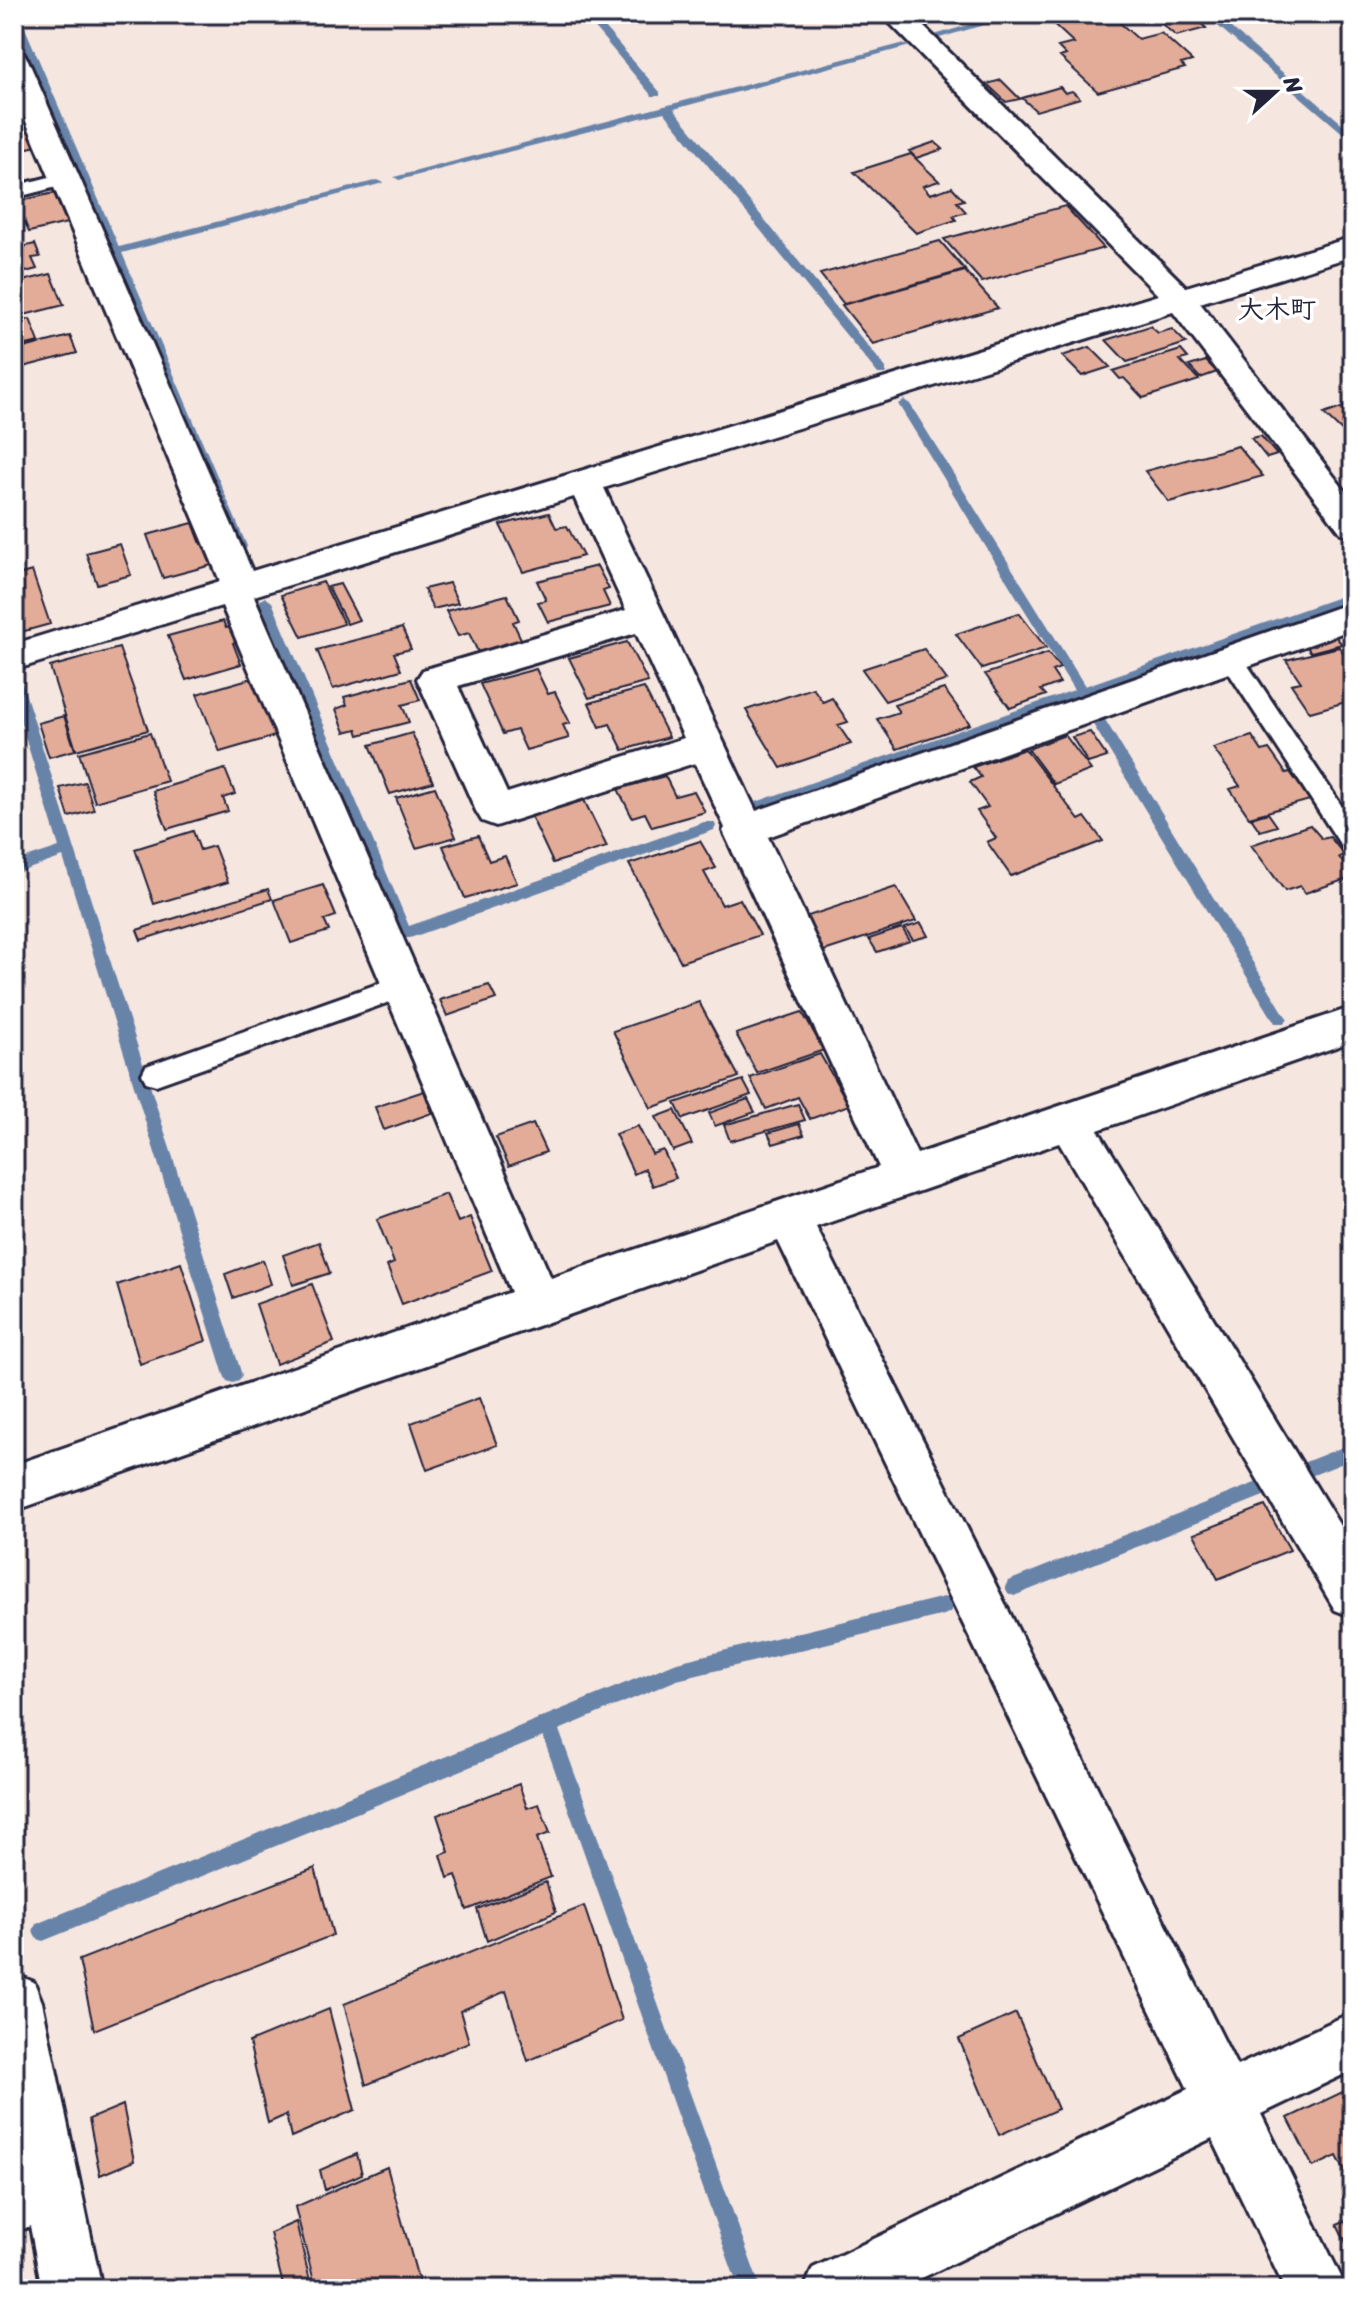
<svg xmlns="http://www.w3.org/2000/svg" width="1367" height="2303" viewBox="0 0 1367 2303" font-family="Sriracha,'Klee One',sans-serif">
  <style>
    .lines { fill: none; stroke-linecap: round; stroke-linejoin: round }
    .stream { fill: #6883a8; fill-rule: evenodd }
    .building { fill: #e2ac99; stroke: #22223b; stroke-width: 2 }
    .service-casing { stroke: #22223b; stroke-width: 6 }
    .minor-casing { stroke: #22223b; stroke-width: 6 }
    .service { fill: #fff; fill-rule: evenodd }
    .minor { fill: #fff; fill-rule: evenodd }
    .labels { text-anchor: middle; stroke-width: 7; stroke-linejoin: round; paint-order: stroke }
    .far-quarter-label { font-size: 26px; font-weight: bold; fill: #22223b; stroke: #fff }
  </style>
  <rect width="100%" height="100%" fill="#f6e6e0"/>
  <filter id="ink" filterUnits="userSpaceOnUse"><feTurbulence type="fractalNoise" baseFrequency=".0125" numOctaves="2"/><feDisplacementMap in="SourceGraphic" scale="16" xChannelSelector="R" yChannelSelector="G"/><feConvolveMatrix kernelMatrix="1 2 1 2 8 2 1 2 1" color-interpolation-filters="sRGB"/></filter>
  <g filter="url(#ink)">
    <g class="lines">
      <path class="stream" d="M14,14H19L119,247L378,180L383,183L122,253L247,546L246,549H236L235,546L14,26Z
        M583,14H593L660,92V96H652Z
        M1005,14H1021L936,39L931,36Z
        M1204,14H1215L1353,133V142Z
        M901,44L910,46L674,109L886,368V374H878L664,112L399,180L394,177Z
        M904,400L910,404L1085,686L1353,592V602L766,810H756L754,806L756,802L1074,690L898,404Z
        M265,597L272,602L409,926L704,822H714L716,826L714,830L410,938H400L258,602Z
        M15,678L22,683L242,1375L239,1381L233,1383L227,1381L224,1375L63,857L14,874V862L59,847L14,701Z
        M1099,717L1104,718L1285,1015L1288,1019L1285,1023H1275L1094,726L1092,722Z
        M1353,1443V1459L1301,1480L1295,1478L1292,1472L1295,1466Z
        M1265,1479L1271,1481L1274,1487L1271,1493L1014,1596L1008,1593L1005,1587L1008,1581Z
        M944,1597L950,1600L953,1606L950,1612L944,1615L677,1680L559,1730L759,2284L757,2289H739L737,2284L543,1737L43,1941L36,1938L33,1931L36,1924L677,1662Z"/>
    </g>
    <path class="building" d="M1056,14H1110L1138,39L1161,33L1192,61L1181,64L1185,68L1098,92L1060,57L1066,55L1058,47L1074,43L1046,17Z
      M1150,14H1191L1206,28L1176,36Z
      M1001,80L1020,99L1006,102L987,84Z
      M1060,87L1065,93L1072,91L1080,98L1036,111L1022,98Z
      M27,122L37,146L14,151V125Z
      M935,142L943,149L916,158L909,151Z
      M911,154L939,181L923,186L930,194L952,187L964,200L957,202L966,212L953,216L956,220L916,233L854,172Z
      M54,193L67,223L29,232L16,202Z
      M1065,206L1104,248L982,282L944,239Z
      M940,241L965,270L844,304L820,274Z
      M35,244L40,257L32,258L37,269L14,275V249Z
      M965,271L998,308L873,344L842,305Z
      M51,274L64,305L16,317L14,283Z
      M30,319L39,342L14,348V323Z
      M1150,326L1158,333L1172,329L1186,343L1127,362L1106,340Z
      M70,336L77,353L23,367L16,350Z
      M1090,347L1110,367L1082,376L1062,356Z
      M1181,350L1188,358L1180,360L1199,380L1143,398L1124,378L1120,379L1113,371Z
      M1206,361L1217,372L1200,378L1189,366Z
      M1353,404V434L1347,436L1324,414Z
      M1261,436L1277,455L1267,458L1251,438Z
      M1238,446L1263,476L1169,502L1145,471Z
      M549,513L556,528L567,526L583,556L523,572L500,525Z
      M193,523L201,544L210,542L219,563L163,578L147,535Z
      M120,544L131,575L97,584L86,553Z
      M597,566L609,589L603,591L610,606L548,622L538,602L546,600L537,581Z
      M32,571L50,624L14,634V576Z
      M323,582L344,624L302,637L281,595Z
      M449,583L458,603L433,609L424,589Z
      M340,584L359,620L347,624L328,587Z
      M507,595L519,620L513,622L522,641L478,652L469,633L458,636L446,611Z
      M1019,613L1046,648L982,669L956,634Z
      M223,621L226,628L237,625L243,641L233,643L241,664L186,680L168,636Z
      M402,628L411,649L394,653L401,670L333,689L317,650Z
      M1333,634L1342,644L1311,652L1303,642Z
      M627,642L648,682L589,698L569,658Z
      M1339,647L1353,665V700L1310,712L1291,684L1301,682L1286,660Z
      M119,648L148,730L76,750L50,667Z
      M924,649L947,680L885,701L862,669Z
      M1048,653L1060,668L1052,671L1060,683L1041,690L1046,695L1010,708L985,674Z
      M536,669L548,694L555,692L570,723L563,725L569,738L526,750L517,730L503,734L480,684Z
      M252,678L275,736L220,752L197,694Z
      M411,679L420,700L402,705L409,722L359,735L357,729L345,732L336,709L347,705L344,697Z
      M644,688L669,737L623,750L610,724L600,727L589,703Z
      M813,688L823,702L832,698L848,722L838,725L851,744L781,768L746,710Z
      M944,689L970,724L897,749L877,719L899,712L894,705Z
      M64,716L75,750L49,757L38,723Z
      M1090,732L1107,757L1088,763L1072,737Z
      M150,733L167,781L95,802L79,753Z
      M412,733L433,782L390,794L370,745Z
      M1065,735L1091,770L1054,784L1028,749Z
      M1252,736L1262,751L1269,749L1286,773L1290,772L1310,800L1249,817L1230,789L1240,786L1213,748Z
      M1025,749L1079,820L1085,817L1103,841L1011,876L987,842L996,838L977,811L988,807L970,782L981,777L973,767Z
      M225,769L235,794L223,798L228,811L167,829L153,791Z
      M665,776L675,796L694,791L705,812L652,827L645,813L632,817L618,789Z
      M85,782L94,810L69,817L60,788Z
      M435,787L456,837L416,848L396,798Z
      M584,800L607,847L553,863L531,816Z
      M1268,813L1277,826L1260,831L1251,818Z
      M1310,825L1322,839L1330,837L1344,855L1339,857L1353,877L1305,893L1300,886L1285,891L1251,845Z
      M193,831L200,850L214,846L228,882L154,904L135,849Z
      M478,836L489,861L505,856L517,883L465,898L443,846Z
      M700,841L716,868L704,872L722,905L740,899L760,935L681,962L629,864Z
      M323,885L336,916L324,920L329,931L291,943L274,900Z
      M896,887L916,921L824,951L805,917Z
      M268,889L272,899L141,940L137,930Z
      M921,923L928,936L913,940L905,928Z
      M902,928L910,941L877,952L869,939Z
      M489,985L496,999L447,1016L440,1000Z
      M699,1002L739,1077L651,1108L613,1031Z
      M802,1012L824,1050L757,1073L736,1034Z
      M820,1054L849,1105L810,1119L798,1097L766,1109L750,1078Z
      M743,1080L751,1095L683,1119L675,1103Z
      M424,1091L432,1113L384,1130L375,1107Z
      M748,1099L755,1112L715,1126L709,1113Z
      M798,1104L805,1120L730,1141L724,1125Z
      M675,1110L692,1144L673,1151L656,1117Z
      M533,1124L546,1152L509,1166L496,1137Z
      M799,1124L804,1135L773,1144L768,1133Z
      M638,1126L652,1154L663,1150L676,1178L653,1186L645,1169L634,1174L615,1134Z
      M446,1194L458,1222L470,1217L492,1271L402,1304L387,1266L394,1263L377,1219Z
      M319,1242L330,1273L293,1285L283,1255Z
      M263,1260L271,1284L233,1298L225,1274Z
      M181,1263L206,1341L140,1364L117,1285Z
      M312,1284L334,1342L276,1364L256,1304Z
      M479,1398L497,1445L427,1470L411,1423Z
      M1265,1506L1290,1550L1218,1579L1194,1534Z
      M519,1784L527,1808L539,1804L550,1833L537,1838L551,1877L467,1910L456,1875L448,1878L441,1855L449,1852L437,1815Z
      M315,1868L333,1935L94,2030L79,1960Z
      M546,1882L556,1912L487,1941L477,1909Z
      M584,1906L622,2020L528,2061L506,1991L460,2011L469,2042L366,2085L344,2004Z
      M329,2009L355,2110L291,2137L286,2115L268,2123L249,2042Z
      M1016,2013L1058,2109L999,2135L959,2039Z
      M1353,2087V2187L1337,2156L1313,2167L1288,2118Z
      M123,2105L134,2161L100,2175L89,2119Z
      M357,2154L362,2174L325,2190L320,2170Z
      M387,2167L420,2286L413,2289H316L295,2207Z
      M1353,2217V2257L1337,2224Z
      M296,2222L311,2285L302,2289H284L270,2233Z"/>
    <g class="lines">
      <g class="service-casing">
        <path id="service" d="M65,173L72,175L75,179L72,183L14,198V186Z
          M1231,650L1239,652L1353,823V853L1344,850L1223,664L1219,658L1223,652Z
          M403,975L412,978L416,986L412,994L156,1085L146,1082L142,1074L146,1066Z"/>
      </g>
      <g class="minor-casing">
        <path id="minor" d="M881,14H911L1186,287L1353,237V256L1200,303L1353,501V537L1341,533L1173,312L604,488L756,811L1353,602V629L768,837L917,1154L1353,1007V1041L1098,1130L1353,1547V1617L1335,1610L1059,1143L816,1227L1237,2066L1353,2012V2070L1261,2114L1347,2289H1285L1212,2138L899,2289H804L813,2268L1188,2089L778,1241L14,1511V1465L511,1292L222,606L14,670V644L220,581L14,93V52L24,54L28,60L252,571L1158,295ZM574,497L626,610L423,670L417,679L476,811L482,821L496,826L695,763L725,828L723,831L879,1167L551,1278L254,596ZM636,633L684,738L507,793L458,686Z
          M14,1974L34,1982L42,2002L102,2289H42L30,2226L14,2233V2173L19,2171L14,2146Z"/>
      </g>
      <use href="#service" class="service"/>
      <use href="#minor" class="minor"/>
    </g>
  </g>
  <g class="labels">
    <g class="far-quarter-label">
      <text x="1277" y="318">大木町</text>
    </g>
  </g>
  <rect width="1367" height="2303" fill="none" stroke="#fff" stroke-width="48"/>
  <rect x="24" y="24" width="1319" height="2255" fill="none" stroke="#22223b" stroke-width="3" filter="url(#ink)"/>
  <g transform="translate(1275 92) rotate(69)" stroke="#ffffff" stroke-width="6" paint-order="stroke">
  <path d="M0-6L14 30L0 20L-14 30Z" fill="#22223b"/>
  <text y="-12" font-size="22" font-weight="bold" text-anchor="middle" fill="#22223b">N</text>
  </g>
</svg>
